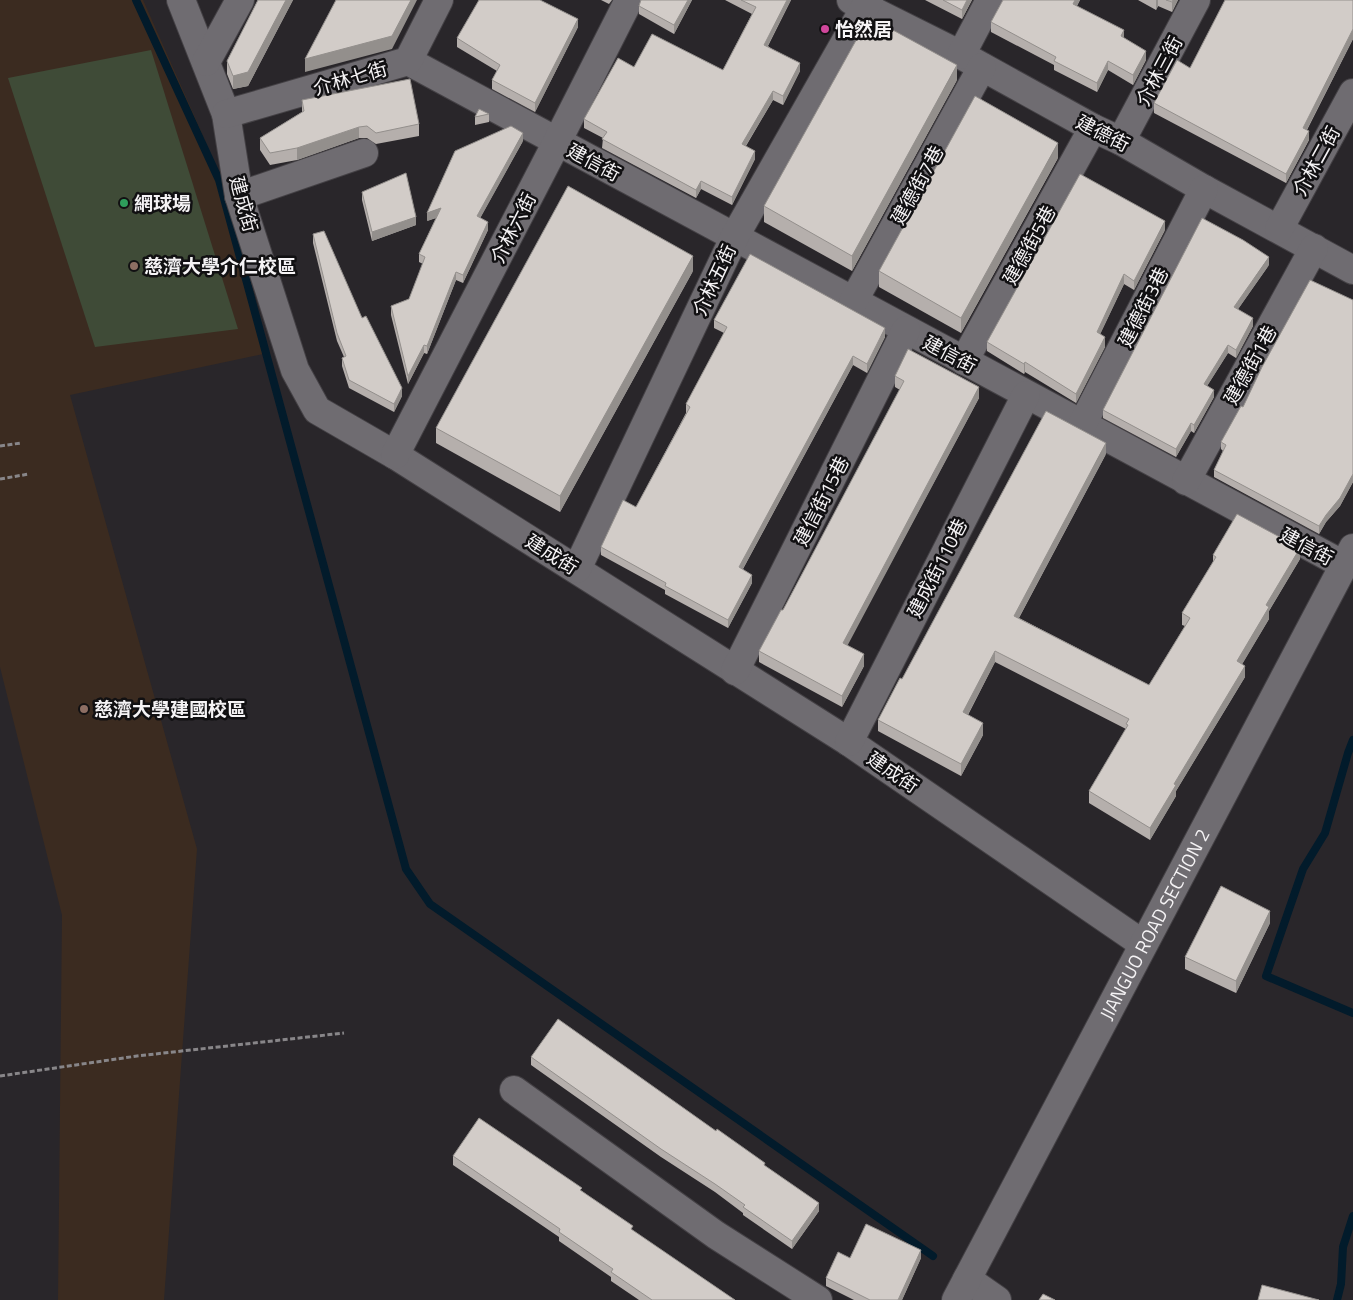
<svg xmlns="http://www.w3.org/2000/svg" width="1353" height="1300" viewBox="0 0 1353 1300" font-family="'Titillium Web','Noto Sans TC',sans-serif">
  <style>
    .education { fill: #3b2b20 }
    .green { fill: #3f4b37 }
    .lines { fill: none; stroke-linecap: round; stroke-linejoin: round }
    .stream { stroke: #021b2b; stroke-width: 8 }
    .minor-casing { stroke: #444145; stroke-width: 30 }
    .path { stroke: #888689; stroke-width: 3; stroke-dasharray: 5 2.5; stroke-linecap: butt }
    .minor { stroke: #6f6c71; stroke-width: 28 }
    .wall { fill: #b5afac }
    .shaded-wall { fill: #938f8c }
    .building { fill: #d2ccc8; stroke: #938f8c }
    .hotel-dot { fill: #d1479c; stroke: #111012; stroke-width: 2 }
    .leisure-dot { fill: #2e9e5b; stroke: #111012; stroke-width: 2 }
    .education-dot { fill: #8d6e63; stroke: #111012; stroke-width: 2 }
    .labels { text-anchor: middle; stroke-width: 5; stroke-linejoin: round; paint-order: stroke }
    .poi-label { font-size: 19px; font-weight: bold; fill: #f5f3f5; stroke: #111012; text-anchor: start }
    .street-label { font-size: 19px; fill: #f5f3f5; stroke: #111012 }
  </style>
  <rect width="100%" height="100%" fill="#29262a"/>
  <path class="education" d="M0,0H143L205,140L263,354L70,395L197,849L164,1300H58L62,915L0,667Z"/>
  <path class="green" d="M151,50L238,329L95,347L8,78Z"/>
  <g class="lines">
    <path class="stream" d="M136,0L219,180L406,869L430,904L933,1256
      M1353,740L1348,753L1325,833L1303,869L1266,976L1353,1013
      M1337,1300L1341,1284L1343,1247L1353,1216"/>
    <g class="minor-casing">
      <g id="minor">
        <path d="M181,0L226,114L239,196L295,370L317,410L395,455L849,742L1143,944"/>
        <path d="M851,0L961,55L1093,128L1121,141L1204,189L1353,270"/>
        <path d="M961,55L990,0"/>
        <path d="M408,61L1344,565"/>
        <path d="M206,62L240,0"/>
        <path d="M226,114L408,61L439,0"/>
        <path d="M1121,141L1196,0"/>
        <path d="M239,196L364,153"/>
        <path d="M1279,229L1353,93"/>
        <path d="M853,302L982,67"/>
        <path d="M964,361L1093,128"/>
        <path d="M1082,425L1204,189"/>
        <path d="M395,455L557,142L629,0"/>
        <path d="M1186,481L1314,248"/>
        <path d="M577,569L735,236L869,0"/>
        <path d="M735,671L906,330"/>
        <path d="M849,742L1026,395"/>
        <path d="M514,1090L716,1235L818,1300"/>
        <path d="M967,1279L997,1300"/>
        <path id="s1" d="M956,1300L1353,548"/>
      </g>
    </g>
    <path class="path" d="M0,446L21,443
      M0,479L29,474
      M0,1076L137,1056L344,1033"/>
    <use href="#minor" class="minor"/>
  </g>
  <path class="wall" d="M258,0H293L248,86L233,89L227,74V61Z
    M601,0H612L609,4Z
    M641,0H692L674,34L639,14V6Z
    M725,0H791L768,46L800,71L783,105L773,100L746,146L755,159L732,205L701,189L696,198L602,148L603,138L584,128V119L634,67L723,70L752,14Z
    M925,0H972L962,19Z
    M1003,0H1080L1077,6L1124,38L1146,60L1133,85L1108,70L1097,92L1054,70V65L991,32V22Z
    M1138,0H1178L1172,12L1158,6L1156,10Z
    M1353,0V39L1307,130L1309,140L1286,183L1154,113V103L1190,68Z
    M578,27L535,112L492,89V80L497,71L457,47V38Z
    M957,80L852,271L764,222V206Z
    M302,100L419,124V136L376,144L367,138H359L297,160L270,165L260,150V138L302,112Z
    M489,114V122L475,125V117Z
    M523,141L480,218L488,230L463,283L456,280L427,354L424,353L408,384L391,315V306L409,299L423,264L419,262V254L436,218L427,221Z
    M1058,158L961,333L879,287V271Z
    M362,192L416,225L372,241L362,200Z
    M1165,230L1134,290L1124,284L1100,334L1105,347L1076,403L1025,372L1024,374L987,351V342Z
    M313,234L362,318L402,396L394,412L349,388L342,366V358L344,357L337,341L313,243Z
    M1269,265L1238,309L1253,326L1236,358L1228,353L1207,386L1214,397L1194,433L1191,431L1176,457L1103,418V410Z
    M693,271L560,512L436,443V428Z
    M1353,300V482L1340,506L1326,522L1319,534L1214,477V470L1223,451L1221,449V442L1243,407Z
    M714,320L885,337L867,373L853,365L743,569L752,583L728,628L665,594V590L601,555V547L636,507L686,413V404L724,333L714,328Z
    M895,376L979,398L847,645L864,666L842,707L759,662V651L783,610L900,390L895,387Z
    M1106,454L1019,618L1149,685L1185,626L1182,625V613L1213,562V555L1300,559L1269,611V619L1242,664L1245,677L1176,791V796L1150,840L1089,803V791L1126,729L995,662L968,715L983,735L961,776L878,731V720L902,679Z
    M1270,923L1236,993L1185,969V957Z
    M531,1057L765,1166L819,1211L792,1249L743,1215V1213L715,1192L661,1157L531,1065Z
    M453,1156L582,1191L633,1231L735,1300H639L611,1281V1277L559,1241V1237L453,1165Z
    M850,1258H921L902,1300H854L826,1286V1278Z"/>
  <path class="shaded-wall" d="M286,0H293L248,86L233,89V76Z
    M411,0H417L392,49L305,72V59Z
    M688,0H692L674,34V25Z
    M787,0H791L764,53V45Z
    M967,0H972L962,19V10Z
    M1075,0H1080L1073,13V4Z
    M1156,0H1158V6L1156,10Z
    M1173,0H1178L1172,12V2Z
    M578,19V27L535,112V103Z
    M1353,29V39L1303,137V128Z
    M1124,30V39L1121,36Z
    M1146,51V60L1133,85V75Z
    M1108,61V70L1097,92V83Z
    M800,63V71L783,105V96Z
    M957,65V80L852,271V256Z
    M773,91V100L742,152V144Z
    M359,127V138L297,160V148Z
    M1309,131V140L1286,183V174Z
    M523,133V141L477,224V216Z
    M1058,143V158L961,333V318Z
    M755,151V159L732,205V197Z
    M701,181V189L696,198V190Z
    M441,208V216L427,221V213Z
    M416,217V225L372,241V232Z
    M1165,221V230L1134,290V281Z
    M488,222V230L463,283V275Z
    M693,256V271L560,512V496Z
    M1269,257V265L1234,315V307Z
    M456,272V280L427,354V346Z
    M1124,274V284L1097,341V332Z
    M1253,318V326L1236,358V350Z
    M885,328V337L867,373V364Z
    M1105,337V347L1076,403V394Z
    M424,345V353L408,384V376Z
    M1228,345V353L1204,391V384Z
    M853,356V365L739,576V567Z
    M1025,362V372L1024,374V364Z
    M979,387V398L843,654V643Z
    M402,388V396L394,412V404Z
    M1214,390V397L1194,433V425Z
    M1191,423V431L1176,457V449Z
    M1106,443V454L1014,627V616Z
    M1353,474V482L1340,506L1326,522L1319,534V526Z
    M1300,548V559L1269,611V619L1237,673V661L1266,605Z
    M752,575V583L728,628V620Z
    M995,651V662L963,724V712Z
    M864,654V666L842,707V696Z
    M1245,666V677L1176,791V796L1150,840V828L1174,784Z
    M983,723V735L961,776V764Z
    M1270,911V923L1236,993V981Z
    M819,1203V1211L792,1249V1241Z
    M921,1250V1258L902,1300H898Z"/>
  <path class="building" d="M258,0H286L248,72L233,76L227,61Z
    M336,0H411L392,36L305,59Z
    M479,0H540L578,19L535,103L492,80L500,65L457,38Z
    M641,0H688L674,25L639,6Z
    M741,0H787L764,45L800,63L783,96L773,91L742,144L755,151L732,197L701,181L696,190L602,139L607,132L584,119L618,58L634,67L652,34L723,70L756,7Z
    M943,0H967L962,10Z
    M1003,0H1075L1073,4L1124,30L1121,36L1146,51L1133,75L1108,61L1097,83L1054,61L1056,57L991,22Z
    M1166,0H1173L1172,2Z
    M1225,0H1353V29L1303,128L1309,131L1286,174L1154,103L1177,60L1190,68Z
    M869,17L957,65L852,256L764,206Z
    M410,79L419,124L376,133L367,126L359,127L297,148L270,153L260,138L304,111L302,100Z
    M975,96L1058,143L961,318L879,271Z
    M479,109L489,114L475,117Z
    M511,126L523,133L477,216L488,222L463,275L456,272L427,346L424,345L408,376L391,306L409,299L425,257L419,254L441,208L427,213L455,151Z
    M406,173L416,217L372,232L362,192Z
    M1080,174L1165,221L1134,281L1124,274L1097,332L1105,337L1076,394L1025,362L1024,364L987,342Z
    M568,186L693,256L560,496L436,428Z
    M1202,218L1243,240L1269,257L1234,307L1253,318L1236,350L1228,345L1204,384L1214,390L1194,425L1191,423L1176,449L1103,410Z
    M324,231L362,318L366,316L402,388L394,404L349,380L342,358L346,356L337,333L313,234Z
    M750,254L885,328L867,364L853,356L739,567L752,575L728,620L665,586L666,583L601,547L623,500L636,507L690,407L686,404L727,327L714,320Z
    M1310,280L1353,300V474L1340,498L1326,515L1319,526L1214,470L1226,445L1221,442L1241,406L1243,407L1262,367Z
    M908,349L979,387L843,643L864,654L842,696L759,651L781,610H783L904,381L895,376Z
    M1046,411L1106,443L1014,616L1149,685L1190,618L1182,613L1216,557L1213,555L1237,514L1300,548L1266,605L1269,607L1237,661L1245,666L1174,784L1176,785L1150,828L1089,791L1128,725L1126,724L1129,719L995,651L963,712L983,723L961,764L878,720L900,678L902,679Z
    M1221,886L1270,911L1236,981L1185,957Z
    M558,1019L716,1131L717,1129L765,1163L764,1165L819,1203L792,1241L743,1207L745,1205L715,1184L661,1149L531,1057Z
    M479,1118L582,1188L580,1190L633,1226L631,1229L735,1300H652L611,1272L613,1269L559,1232L560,1229L453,1156Z
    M866,1224L921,1250L898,1300H870L826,1278L838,1252L850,1258Z
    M1262,1285L1319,1300H1258Z
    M1043,1294L1055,1300H1039Z"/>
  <circle class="hotel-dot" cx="825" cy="29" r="5"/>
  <circle class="leisure-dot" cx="124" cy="203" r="5"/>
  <g class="education-dot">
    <circle cx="134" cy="266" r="5"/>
    <circle cx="84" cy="709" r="5"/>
  </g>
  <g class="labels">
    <g class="poi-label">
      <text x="835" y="36">怡然居</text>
      <text x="134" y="210">網球場</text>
      <text x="144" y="273">慈濟大學介仁校區</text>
      <text x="94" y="716">慈濟大學建國校區</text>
    </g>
    <g class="street-label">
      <text transform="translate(1159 71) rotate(-62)" y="7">介林三街</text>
      <text transform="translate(350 78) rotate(-16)" y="7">介林七街</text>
      <text transform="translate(1103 133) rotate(27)" y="7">建德街</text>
      <text transform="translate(1316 161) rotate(-61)" y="7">介林二街</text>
      <text transform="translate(594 162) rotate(28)" y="7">建信街</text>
      <text transform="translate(917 185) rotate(-61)" y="7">建德街7巷</text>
      <text transform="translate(244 204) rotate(75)" y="7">建成街</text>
      <text transform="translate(513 228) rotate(-63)" y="7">介林六街</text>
      <text transform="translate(1029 245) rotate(-61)" y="7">建德街5巷</text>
      <text transform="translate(714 280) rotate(-65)" y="7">介林五街</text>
      <text transform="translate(1143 307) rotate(-63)" y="7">建德街3巷</text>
      <text transform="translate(950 354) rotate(28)" y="7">建信街</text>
      <text transform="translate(1250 365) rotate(-61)" y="7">建德街1巷</text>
      <text transform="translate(821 501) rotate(-63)" y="7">建信街15巷</text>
      <text transform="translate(1307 546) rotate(28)" y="7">建信街</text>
      <text transform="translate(552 554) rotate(32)" y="7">建成街</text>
      <text transform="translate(937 568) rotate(-63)" y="7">建成街110巷</text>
      <text transform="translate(893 772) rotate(34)" y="7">建成街</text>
      <text dy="7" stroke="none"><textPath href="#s1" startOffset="425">JIANGUO ROAD SECTION 2</textPath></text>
    </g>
  </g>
</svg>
